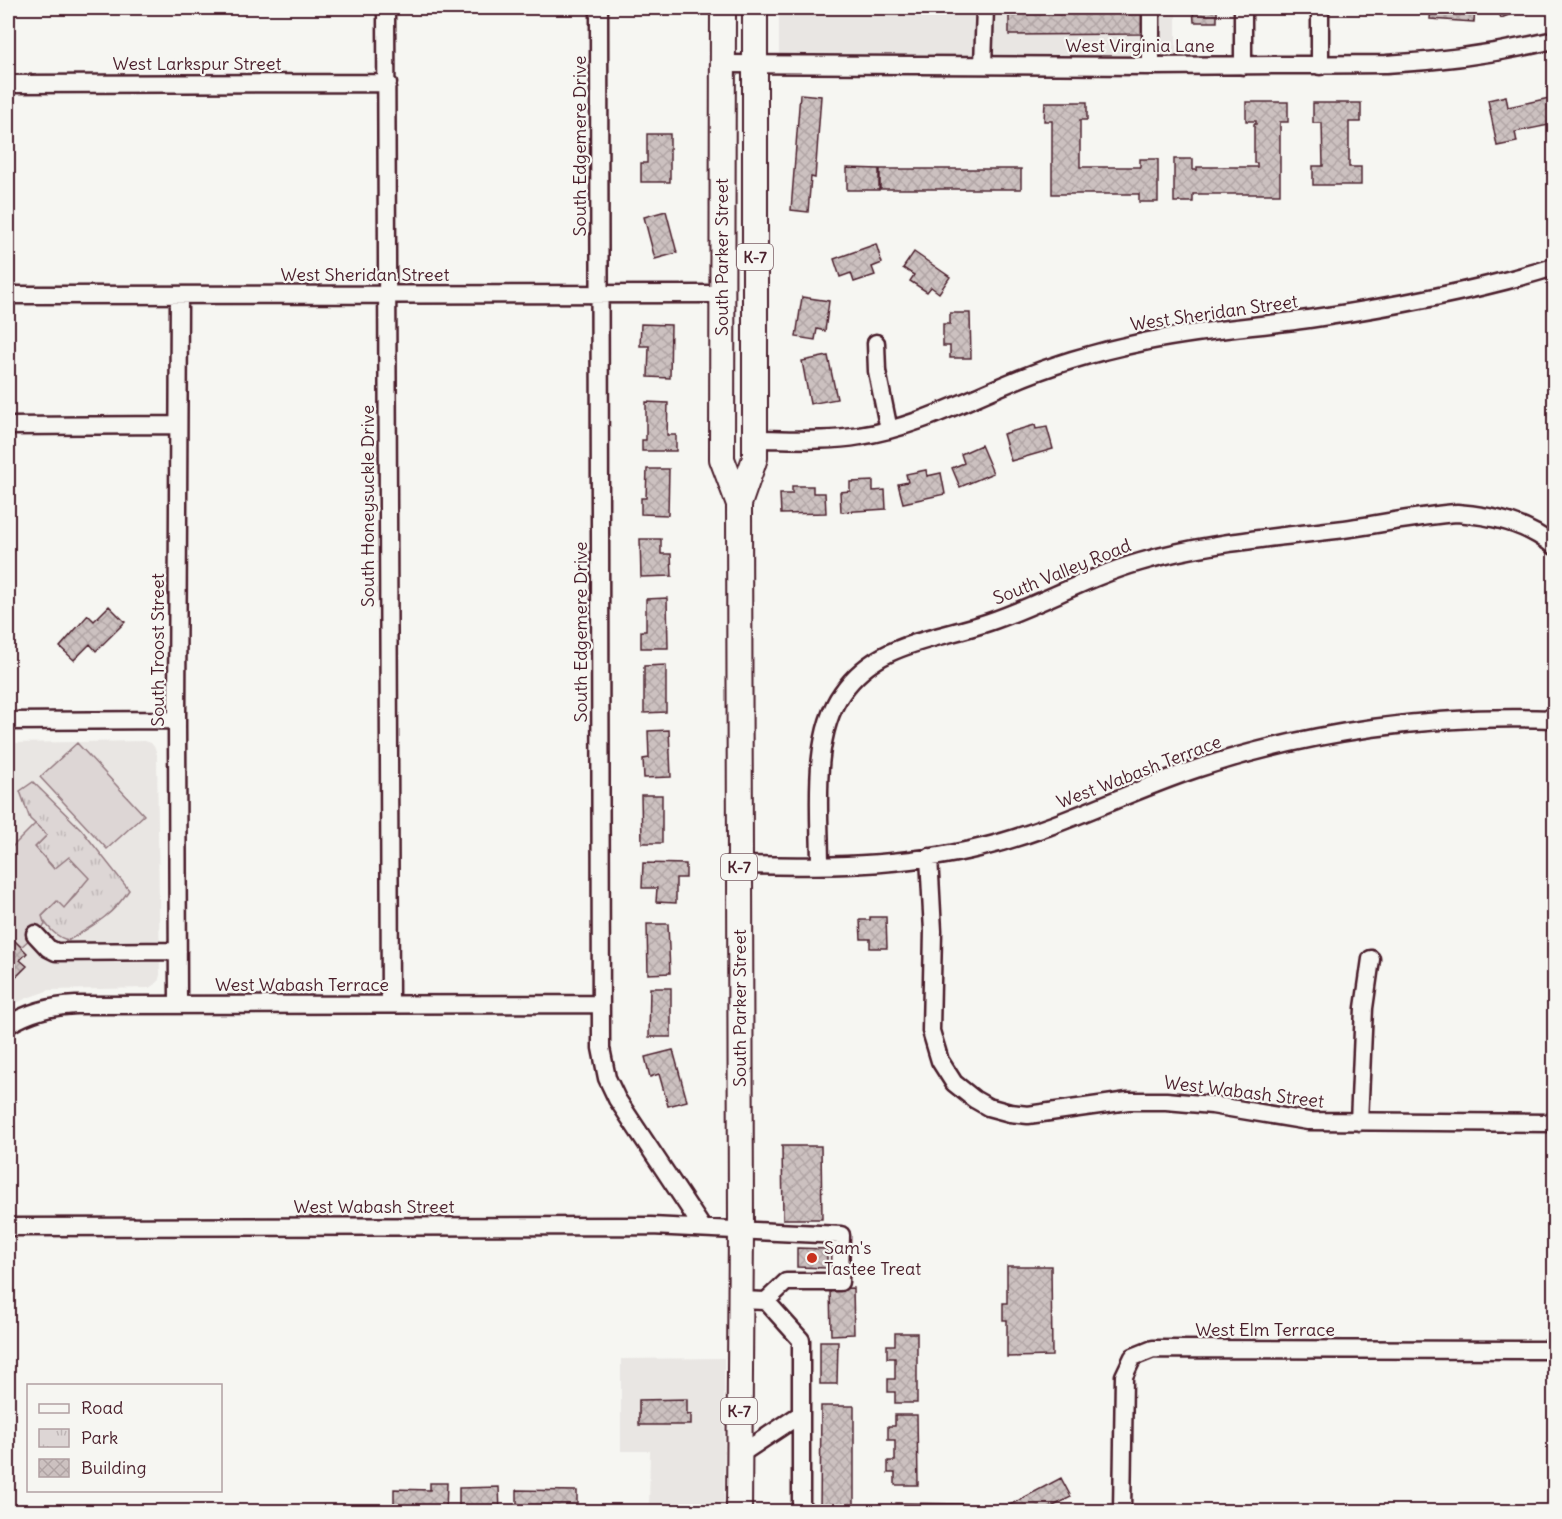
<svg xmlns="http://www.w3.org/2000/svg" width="1562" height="1519" viewBox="0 0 1562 1519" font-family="Delius,sans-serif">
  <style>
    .built { fill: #e9e6e3 }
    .park { fill: url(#park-tufts); stroke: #947a80; stroke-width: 1.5 }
    .garden { fill: #ddd6d5; stroke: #947a80; stroke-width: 1.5 }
    .building { fill: url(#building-cross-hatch); stroke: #4a1f2b; stroke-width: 1.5 }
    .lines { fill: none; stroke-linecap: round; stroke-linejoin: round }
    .minor-casing { stroke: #4a1f2b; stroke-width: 21 }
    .highway-casing { stroke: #4a1f2b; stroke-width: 28 }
    .minor { stroke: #f6f6f2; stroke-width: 16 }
    .highway { stroke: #f6f6f2; stroke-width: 24 }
    .poi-dot { fill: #c8321e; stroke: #f6f6f2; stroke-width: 2 }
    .labels { text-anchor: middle; stroke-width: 4.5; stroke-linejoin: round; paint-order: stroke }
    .shield { fill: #f6f6f2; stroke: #7e6067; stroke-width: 1.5 }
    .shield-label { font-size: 16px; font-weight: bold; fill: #4a1f2b }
    .street-label { font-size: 18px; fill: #4a1f2b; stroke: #f6f6f2 }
    .poi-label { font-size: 18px; fill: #4a1f2b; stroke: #f6f6f2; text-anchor: start }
  </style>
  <defs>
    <pattern id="park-tufts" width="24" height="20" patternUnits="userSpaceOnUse" patternTransform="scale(1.5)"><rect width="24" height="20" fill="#ddd6d5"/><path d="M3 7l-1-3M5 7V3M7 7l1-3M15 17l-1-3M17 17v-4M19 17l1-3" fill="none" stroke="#bfb7b7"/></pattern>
    <pattern id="building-cross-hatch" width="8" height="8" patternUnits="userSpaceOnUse" patternTransform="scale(1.5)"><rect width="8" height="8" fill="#ccc1c0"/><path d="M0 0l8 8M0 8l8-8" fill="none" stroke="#b1a5a5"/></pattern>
  </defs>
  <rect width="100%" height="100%" fill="#f6f6f2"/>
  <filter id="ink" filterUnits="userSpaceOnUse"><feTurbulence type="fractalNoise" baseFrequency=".0167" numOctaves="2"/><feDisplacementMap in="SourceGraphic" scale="12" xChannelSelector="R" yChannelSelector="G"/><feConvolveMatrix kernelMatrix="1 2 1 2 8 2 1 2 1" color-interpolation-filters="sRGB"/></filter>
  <g filter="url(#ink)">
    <path class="built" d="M779,8H1176V57L779,54Z
      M145,741L151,743L155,748L157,755L160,975L158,982L149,988L50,990L27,998L8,1007V743Z
      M724,1358V1511H649L650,1451H621V1359Z"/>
    <path class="park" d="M33,782L81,829L129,890C113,915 94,925 69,940C56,938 48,927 41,917L58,901L64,907L76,895L84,883L55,869L35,847L47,835L30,819L20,791Z"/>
    <path class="garden" d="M77,743L144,815L107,849L40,777Z
      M35,824L47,835L35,847L54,869L69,857L89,878L64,908L57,901L42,916L45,925L20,948L8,934V851Z"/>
    <path class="building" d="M1009,8H1142V34L1009,35Z
      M1193,8H1213V11L1217,10V22H1194Z
      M1431,8H1475L1474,22L1430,19Z
      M1497,8H1527L1501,18Z
      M800,94L821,96L815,178L811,177L808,212L791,210Z
      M1506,96L1508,107L1554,97V124L1515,132L1517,142L1497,146L1488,100Z
      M1045,102H1087V120H1080V167H1140V159H1158V202H1139V194H1052V121H1044Z
      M1246,102H1288V122H1280V194H1193V202H1174V159H1193V170H1197V167H1257V163H1254V124H1256V121H1246Z
      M1313,103H1361V122H1349V167H1361V185H1313V166H1323L1322,123H1313Z
      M647,134H670V182H641V163H647Z
      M847,168L879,169V190H847Z
      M880,169H1021V189H880Z
      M1554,194V211L1550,196Z
      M666,211L677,253L655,259L644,217Z
      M876,244L882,263L872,267L875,275L854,282L851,273L840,277L834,259Z
      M914,252L950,277L939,293L931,287L927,292L910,281L914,275L903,268Z
      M802,297L829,301L825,331L817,329L815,340L796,337Z
      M950,313H970L971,358H950V346H943V324H950Z
      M641,324L671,325L670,378L648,377L649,346H640Z
      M828,356L837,399L810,404L802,361Z
      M646,402L668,403L667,435H676V451H642V440H646Z
      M1035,425L1036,429L1047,427L1053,449L1011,461L1003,434Z
      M981,445L993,473L960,487L952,468L964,463L961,454Z
      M647,469H669L668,515L641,514V498H646Z
      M926,470L927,476L941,473L945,494L903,503L898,484L908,482L906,474Z
      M873,481V491L885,490L886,509L841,512L840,492L850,491V482Z
      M792,486H813V493H825L826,513L781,514L780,494H792Z
      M640,539H661V554H671L672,576L641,577Z
      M667,598L668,648H641V631H646V599Z
      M109,606L125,622L96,651L90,644L74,660L60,647L88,615L94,621Z
      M666,665V712L644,713V666Z
      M669,730L671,777L644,778L643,759L649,758L648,731Z
      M641,795H662V843H642Z
      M643,863L686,864V878H676V903L656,902L657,888H642Z
      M870,917H886L887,948H870V939H861L860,920H870Z
      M647,924H668L670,973L648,974Z
      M8,934L27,953L20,960L27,966L12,981L8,975Z
      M650,988H671V1037H649Z
      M673,1050L687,1101L668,1106L659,1074L650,1077L645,1057Z
      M782,1146H821L822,1219H783Z
      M797,1248L827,1249V1268L797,1267Z
      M1007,1266H1051L1052,1356L1007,1357V1320H1003V1303H1007Z
      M853,1288L854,1334L831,1335L830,1289Z
      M895,1333H917V1403H895V1392H888V1379H895V1358H887V1345H895Z
      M820,1341H838L837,1384H820Z
      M687,1399V1415L691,1414V1425H639V1400Z
      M821,1406H854V1512H820Z
      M895,1415H917L918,1485H895V1473H888V1461H895V1440H888V1426H895Z
      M1061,1478L1071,1497L1042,1512H1006L1004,1508Z
      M430,1483H447L446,1512H394V1489L430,1490Z
      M499,1487L500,1512H459V1488Z
      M517,1490L577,1491V1512H517Z
      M896,1503L966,1504L965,1512H896Z"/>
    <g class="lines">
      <g class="minor-casing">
        <path id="minor" d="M386,8L390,1004
          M599,8L601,1048L607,1078L617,1099L702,1227
          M1151,8V66
          M723,64L1151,66L1386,64C1443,61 1499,53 1554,40
          M983,65L985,8
          M1243,66V8
          M1320,66V8
          M8,84L388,83
          M8,295L722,294
          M876,343L877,371L889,430
          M8,426L178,425
          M755,439C790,439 826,442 860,436C913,428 960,403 1009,383C1051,365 1095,352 1139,343C1197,330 1256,327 1315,318C1396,306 1476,291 1554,267
          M8,721L177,720
          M929,857L933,931L931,1031L940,1061L954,1083L974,1099L988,1107L1010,1113L1028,1115L1128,1101H1166L1212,1105L1308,1121L1554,1123
          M739,865C820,867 903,867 983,847C1057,829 1124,793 1196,769C1311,731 1434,714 1554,719
          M820,865C820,814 811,736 842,693C878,641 934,641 989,622C1040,605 1087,577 1140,562C1203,543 1271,538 1336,530C1376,525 1416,516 1457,513C1493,516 1526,523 1554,546
          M35,934L48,948L56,952L178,951
          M178,1005L177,720L179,295
          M8,1025C29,1012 51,1006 76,1005L601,1004
          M1359,1122L1364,1008L1371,959
          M8,1227L651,1226L841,1235L840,1282H786L766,1301
          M739,1300L766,1301L801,1340V1512
          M739,1455L801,1414
          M1122,1512L1124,1376L1133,1357L1153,1349L1554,1350"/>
      </g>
      <g class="highway-casing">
        <path id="highway" d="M723,8L722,459L739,504
          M739,1512L741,1229L739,504L755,458V8"/>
      </g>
      <use href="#minor" class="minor"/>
      <use href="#highway" class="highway"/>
    </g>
  </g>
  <circle class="poi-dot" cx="812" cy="1258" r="6"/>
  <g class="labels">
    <g class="shield">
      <rect x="737" y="244" width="36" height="26" rx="4.5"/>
      <rect x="721" y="854" width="36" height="26" rx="4.5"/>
      <rect x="721" y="1398" width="36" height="26" rx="4.5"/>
    </g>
    <g class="shield-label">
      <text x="755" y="263">K-7</text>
      <text x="739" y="873">K-7</text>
      <text x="739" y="1417">K-7</text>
    </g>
    <g class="street-label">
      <text x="1140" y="52">West Virginia Lane</text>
      <text x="197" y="70">West Larkspur Street</text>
      <text transform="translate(580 146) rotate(-90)" y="6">South Edgemere Drive</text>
      <text transform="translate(722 257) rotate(-90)" y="6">South Parker Street</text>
      <text x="365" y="281">West Sheridan Street</text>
      <text transform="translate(1214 313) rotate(-8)" y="6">West Sheridan Street</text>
      <text transform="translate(368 506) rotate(-90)" y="6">South Honeysuckle Drive</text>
      <text transform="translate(1062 572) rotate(-22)" y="6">South Valley Road</text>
      <text transform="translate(581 632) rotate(-90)" y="6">South Edgemere Drive</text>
      <text transform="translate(158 650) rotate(-90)" y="6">South Troost Street</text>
      <text transform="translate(1139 772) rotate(-21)" y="6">West Wabash Terrace</text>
      <text x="302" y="991">West Wabash Terrace</text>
      <text transform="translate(740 1008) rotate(-90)" y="6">South Parker Street</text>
      <text transform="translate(1244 1092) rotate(7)" y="6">West Wabash Street</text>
      <text x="374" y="1213">West Wabash Street</text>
      <text x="1265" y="1336">West Elm Terrace</text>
    </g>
    <g class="poi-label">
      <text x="824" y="1254">Sam's<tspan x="824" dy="21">Tastee Treat</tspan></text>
    </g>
  </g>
  <rect width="1562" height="1519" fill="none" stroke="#f6f6f2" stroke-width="30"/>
  <rect x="15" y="15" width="1532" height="1489" fill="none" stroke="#4a1f2b" stroke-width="2" filter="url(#ink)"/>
  <rect x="27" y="1384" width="195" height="108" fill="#f6f6f2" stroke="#b1a0a2" stroke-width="1.5"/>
  <rect x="39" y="1404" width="30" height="9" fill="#f6f6f2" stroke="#b1a0a2" stroke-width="1.5"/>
  <text x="81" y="1414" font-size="18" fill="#4a1f2b">Road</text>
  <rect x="39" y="1429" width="30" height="18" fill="url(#park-tufts)" stroke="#b1a0a2" stroke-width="1.5"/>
  <text x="81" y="1444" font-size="18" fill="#4a1f2b">Park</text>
  <rect x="39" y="1459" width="30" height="18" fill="url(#building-cross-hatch)" stroke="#b1a0a2" stroke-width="1.5"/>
  <text x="81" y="1474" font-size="18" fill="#4a1f2b">Building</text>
</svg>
